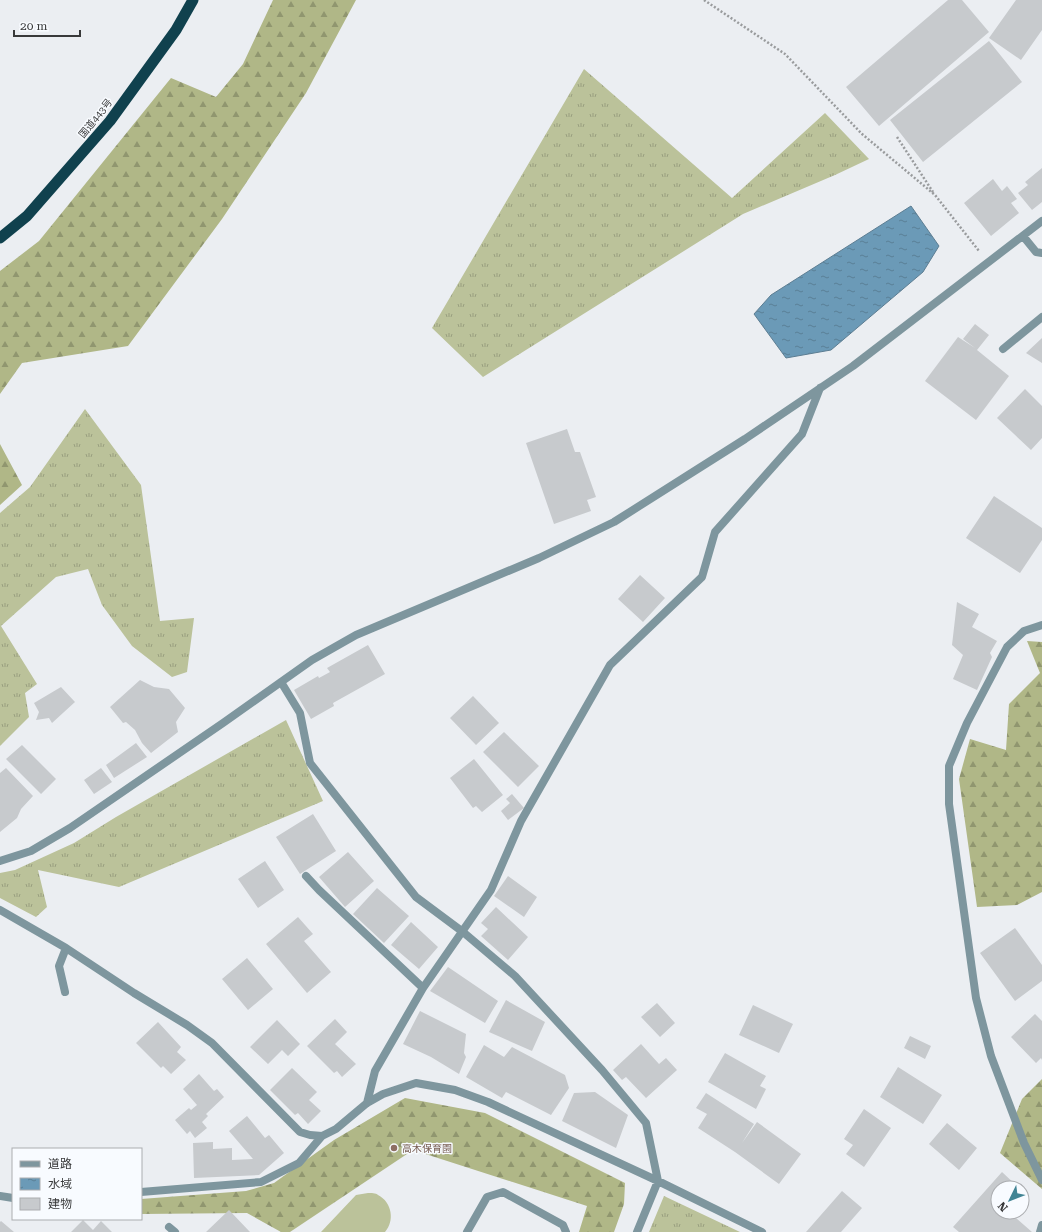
<svg xmlns="http://www.w3.org/2000/svg" width="1042" height="1232" viewBox="0 0 1042 1232" font-family="'Roboto Serif','Noto Sans JP',serif">
  <style>
    .grass { fill: url(#grass-tufts) }
    .forest { fill: url(#forest-firs) }
    .pitch { fill: #bbc29a }
    .water { fill: url(#water-ripples); stroke: #5c7d92 }
    .building { fill: #c7cacd }
    .lines { fill: none; stroke-linecap: round; stroke-linejoin: round }
    .path { stroke: #999b9d; stroke-width: 2.5; stroke-dasharray: 2 2; stroke-linecap: butt }
    .service { stroke: #7e969e; stroke-width: 8 }
    .minor { stroke: #7e969e; stroke-width: 8 }
    .trunk { stroke: #10414e; stroke-width: 11 }
    .education-dot { fill: #8d6e63; stroke: #f8fbff; stroke-width: 1.5 }
    .labels { text-anchor: middle; stroke-width: 3; stroke-linejoin: round; paint-order: stroke }
    .street-label { font-size: 10px; fill: #38393a; stroke: #f8fbff }
    .education-label { font-size: 10px; fill: #785e54; stroke: #f8fbff; text-anchor: start }
  </style>
  <defs>
    <pattern id="grass-tufts" width="24" height="20" patternUnits="userSpaceOnUse"><rect width="24" height="20" fill="#bbc29a"/><path d="M3 7l-1-3M5 7V3M7 7l1-3M15 17l-1-3M17 17v-4M19 17l1-3" fill="none" stroke="#999f7f"/></pattern>
    <pattern id="forest-firs" width="22" height="20" patternUnits="userSpaceOnUse"><rect width="22" height="20" fill="#b0b787"/><path d="M5 1l3.5 6h-7zM16 11l3.5 6h-7z" fill="#90966f"/></pattern>
    <pattern id="water-ripples" width="26" height="14" patternUnits="userSpaceOnUse"><rect width="26" height="14" fill="#6b9ab7"/><path d="M2 4q2-2 4 0t4 0M15 11q2-2 4 0t4 0" fill="none" stroke="#597f96"/></pattern>
  </defs>
  <rect width="100%" height="100%" fill="#ebeef2"/>
  <path class="grass" d="M584,69L732,198L825,113L869,159L835,175L743,214L483,377L432,328Z
    M85,409L141,485L160,621L194,618L187,672L172,677L132,646L102,605L88,569L56,577L1,626L37,684L25,693L29,717L0,746V513L30,487Z
    M286,720L323,801L119,887L38,870L47,907L36,917L0,898V873L15,870L74,843L116,817Z
    M664,1196L740,1232H649Z"/>
  <path class="forest" d="M273,0H356L306,93L222,219L128,346L22,363L0,394V271L39,241L171,78L216,97L243,64Z
    M0,444L22,485L0,505Z
    M1027,641L1042,642V892L1017,905L977,907L959,779L970,739L1006,750L1009,704L1040,673Z
    M1042,1079V1189L1000,1153L1022,1099Z
    M405,1098L485,1113L625,1183L624,1204L614,1232H579L587,1206L413,1150L290,1232H281L247,1213L141,1214V1199L246,1191L274,1183L334,1140Z"/>
  <path class="pitch" d="M368,1193C371,1193 376,1193 378,1195C392,1202 395,1221 385,1232H321L356,1195Z"/>
  <path class="water" d="M911,206L939,246L923,272L831,350L786,358L754,314L771,295Z"/>
  <path class="building" d="M948,0H962L989,32L879,126L846,87Z
    M1016,0H1042V30L1021,60L989,38Z
    M989,41L1022,82L923,162L890,120Z
    M1042,168V202L1032,210L1018,193L1028,185L1025,182Z
    M993,179L1002,191L1007,186L1017,199L1011,203L1019,213L991,236L964,203Z
    M975,324L989,335L977,350L1009,376L976,420L925,381L958,337L975,348L963,339Z
    M1042,338V363L1026,353Z
    M1025,389L1042,406V438L1031,450L997,418Z
    M567,429L575,452H580L596,497L587,500L591,511L554,524L526,443Z
    M994,496L1042,528V540L1020,573L966,538Z
    M640,575L665,598L643,622L618,599Z
    M957,602L979,614L972,627L997,641L990,653L992,657L977,690L953,679L963,655L952,645Z
    M368,645L385,674L333,703L334,706L311,719L294,690L318,676L319,678L330,672L327,668Z
    M140,680L154,687L169,689L185,708L176,722L178,732L151,753L142,743L135,730L126,722L123,723L110,707Z
    M61,687L75,702L52,723L49,718L36,720L39,712L34,703Z
    M473,696L499,723L476,745L450,718Z
    M504,732L539,766L518,787L483,752Z
    M136,743L147,757L114,778L106,765Z
    M22,745L56,779L41,794L6,759Z
    M474,759L503,795L482,812L476,806L473,808L450,778Z
    M6,768L33,796L21,809L17,818L0,832V773Z
    M101,768L112,782L94,794L84,780Z
    M512,794L524,808L508,820L501,811L510,803L506,799Z
    M313,814L336,851L300,874L276,837Z
    M348,852L374,881L345,907L319,877Z
    M265,861L284,890L258,908L238,879Z
    M508,876L537,897L524,917L494,896Z
    M377,888L409,916L384,943L353,914Z
    M496,907L528,937L508,960L481,936L488,929L481,923Z
    M298,917L313,934L304,941L331,972L307,993L266,944Z
    M411,922L438,947L419,969L391,945Z
    M1015,928L1042,965V981L1015,1001L980,953Z
    M247,958L273,989L248,1010L222,979Z
    M448,967L498,1001L485,1023L430,991Z
    M506,1000L545,1022L532,1051L489,1032Z
    M657,1003L675,1023L660,1037L641,1017Z
    M753,1005L793,1024L779,1053L739,1035Z
    M420,1011L466,1034L464,1053L466,1057L459,1074L431,1057L403,1044Z
    M1035,1014L1042,1021V1060L1041,1058L1036,1063L1011,1037Z
    M335,1019L347,1032L335,1044L356,1064L342,1077L337,1071L334,1073L307,1046Z
    M277,1020L300,1044L288,1056L282,1050L268,1064L250,1047Z
    M158,1022L181,1047L177,1052L186,1060L171,1074L163,1066L161,1068L136,1043Z
    M910,1036L931,1046L925,1059L904,1048Z
    M641,1044L659,1064L666,1058L677,1070L646,1098L626,1077L622,1080L613,1070Z
    M484,1045L504,1057L512,1047L565,1075L569,1088L551,1115L506,1092L502,1098L466,1077Z
    M725,1053L766,1076L760,1086L766,1089L756,1109L708,1082Z
    M898,1067L942,1095L923,1124L880,1097Z
    M292,1068L317,1092L309,1100L321,1111L308,1124L298,1113L295,1115L270,1090Z
    M199,1074L214,1091L217,1089L224,1097L206,1114L208,1116L202,1122L207,1128L195,1138L190,1131L187,1134L175,1120L189,1108L191,1110L197,1105L183,1089Z
    M595,1092L628,1115L616,1148L562,1121L574,1093Z
    M706,1093L754,1124L742,1143L757,1122L801,1154L779,1184L735,1152L698,1128L707,1114L696,1108Z
    M864,1109L891,1128L864,1167L846,1154L853,1145L844,1139Z
    M247,1116L265,1138L269,1135L284,1153L259,1175L194,1178L193,1143L213,1142V1149L232,1148V1160L253,1159L229,1131Z
    M947,1123L977,1148L959,1170L929,1144Z
    M1002,1172L1019,1188H998V1212H1009L1032,1232H959L953,1227Z
    M842,1191L862,1208L841,1232H806Z
    M229,1210L250,1232H206Z
    M83,1220L93,1230L101,1221L112,1232H71Z
    M1,1221L14,1232H0V1222Z"/>
  <g class="lines">
    <path class="path" d="M704,0L785,54L862,134L935,195L979,251
      M897,137L933,192"/>
    <path class="service" d="M169,1227L175,1232"/>
    <path class="minor" d="M1023,236L1036,252L1042,253
      M1003,349L1042,317
      M1042,625L1024,631L1007,647L967,723L949,766V804L976,998L991,1056L1024,1143L1042,1180
      M281,682L300,713L310,763L416,897L463,932L515,976L602,1070L646,1123L658,1181L637,1232
      M0,861L31,851L70,828L223,723L312,660L356,635L539,558L614,522L745,439L853,366L1042,221
      M306,876L319,890L423,988
      M0,910L66,948L134,993L187,1025L212,1043L300,1132L310,1135L322,1136L336,1129L367,1103L383,1094L416,1083L455,1090L488,1102L658,1181L762,1232
      M65,992L59,966L66,948
      M367,1103L375,1071L423,988L491,890L521,821L610,665L702,577L715,532L802,434L820,388
      M141,1192L261,1182L299,1163L322,1136
      M0,1196L13,1198
      M467,1232L487,1197L503,1192L563,1225L566,1232
      M1040,1232L1042,1225"/>
    <path class="trunk" d="M0,238L27,216L110,121L176,30L193,0"/>
  </g>
  <circle class="education-dot" cx="394" cy="1148" r="4"/>
  <g class="labels">
    <g class="street-label">
      <text transform="translate(95 118) rotate(-51)" y="4">国道443号</text>
    </g>
    <g class="education-label">
      <text x="402" y="1152">高木保育園</text>
    </g>
  </g>
  <rect x="12" y="1148" width="130" height="72" fill="#f8fbff" stroke="#abadb0"/>
  <rect x="20" y="1161" width="20" height="6" fill="#7e969e" stroke="#abadb0"/>
  <text x="48" y="1168" font-size="12" fill="#38393a">道路</text>
  <rect x="20" y="1178" width="20" height="12" fill="url(#water-ripples)" stroke="#abadb0"/>
  <text x="48" y="1188" font-size="12" fill="#38393a">水域</text>
  <rect x="20" y="1198" width="20" height="12" fill="#c7cacd" stroke="#abadb0"/>
  <text x="48" y="1208" font-size="12" fill="#38393a">建物</text>
  <g transform="translate(1010 1200) rotate(227)"><circle r="19" fill="#f8fbff" stroke="#abadb0"/>
  <path d="M0-3L7 15L0 10L-7 15Z" fill="#418494"/>
  <text y="-6" font-size="11" font-weight="bold" text-anchor="middle" fill="#38393a">N</text>
  </g>
  <path d="M14 30v6h66v-6" fill="none" stroke="#38393a" stroke-width="2"/>
  <text x="20" y="30" font-size="12" fill="#38393a" stroke="#f8fbff" stroke-width="3" paint-order="stroke">20 m</text>
</svg>
